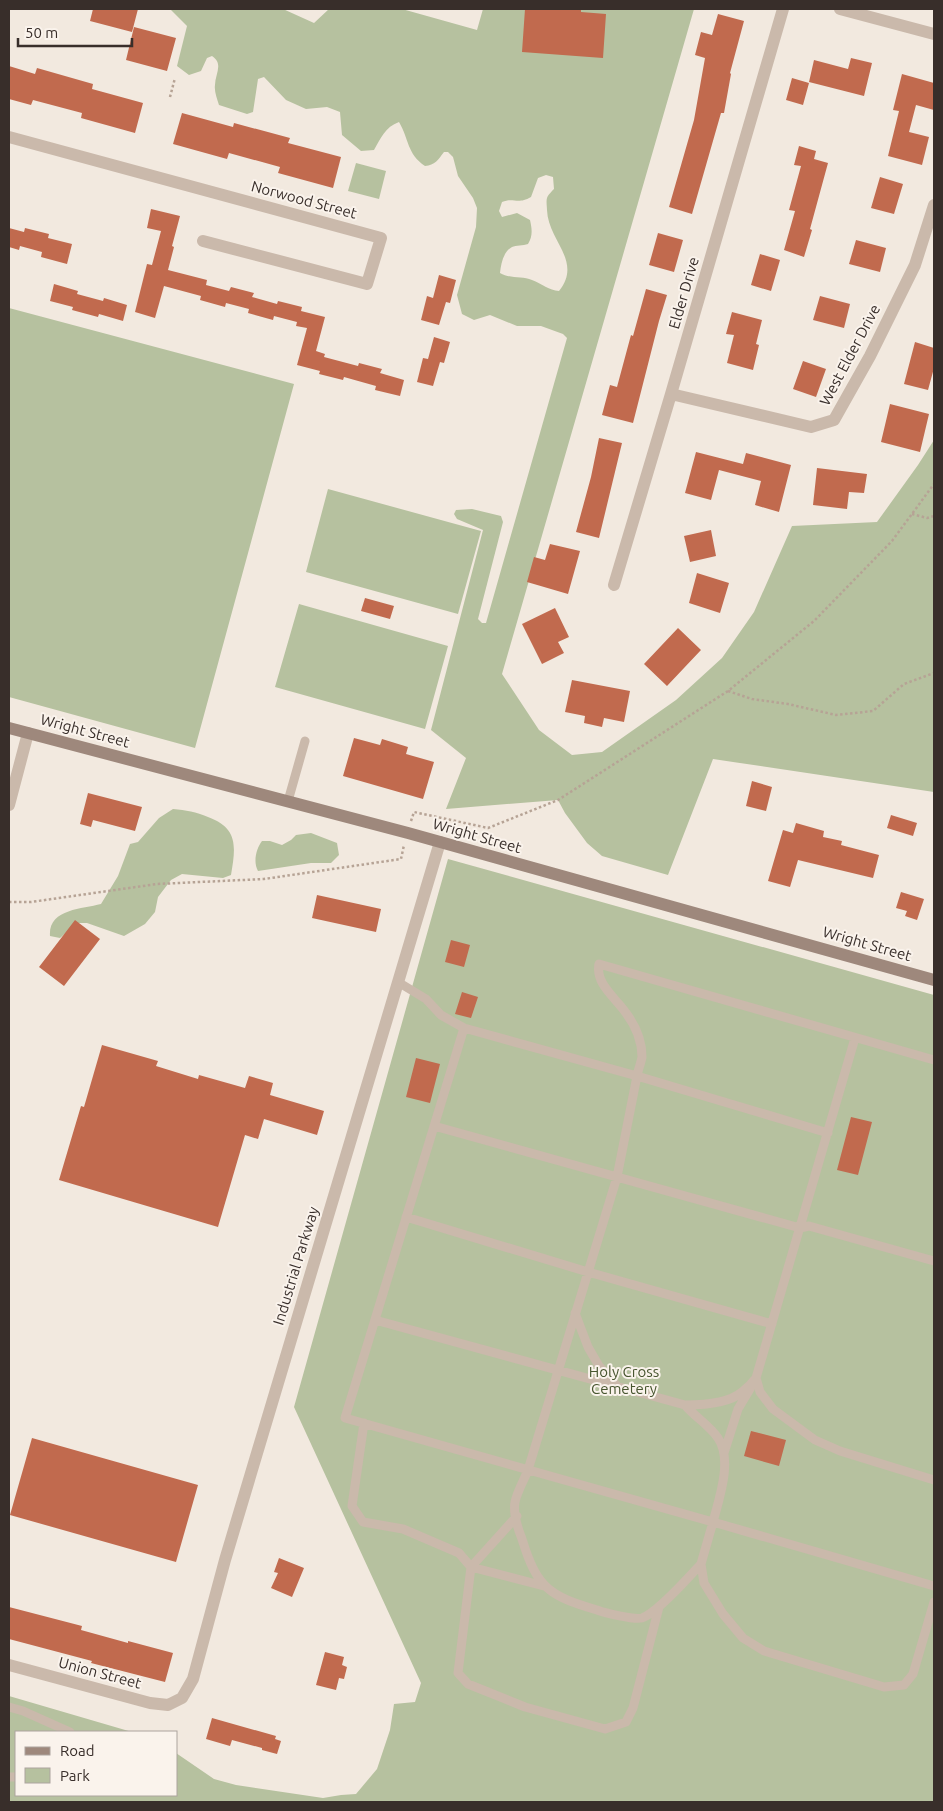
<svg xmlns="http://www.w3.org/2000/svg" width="943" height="1811" viewBox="0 0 943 1811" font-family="Ubuntu,sans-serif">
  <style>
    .green { fill: #b6c19f; fill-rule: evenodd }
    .building { fill: #c16a4e }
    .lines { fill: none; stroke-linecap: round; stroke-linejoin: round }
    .path { stroke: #b6a395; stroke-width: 2.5; stroke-dasharray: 2.5 2.5; stroke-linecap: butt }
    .lane { stroke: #cab9ab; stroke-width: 9 }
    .street { stroke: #cab9ab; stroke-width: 12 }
    .secondary { stroke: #9e887c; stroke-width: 12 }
    .labels { text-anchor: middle; stroke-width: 4; stroke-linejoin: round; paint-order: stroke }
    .street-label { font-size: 15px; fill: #382e2a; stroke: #faf3ec }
    .park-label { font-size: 15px; fill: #47552f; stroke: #faf3ec }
  </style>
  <rect width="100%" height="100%" fill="#f2e9df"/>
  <path class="green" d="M170,9H283L314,23L329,9H402L477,30L483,9H694L502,674L539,730L572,755L602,752L676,700L722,658L754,612L792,526L877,522L918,465L934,440V792L713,759L668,875L602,856L587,843L565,813L558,800L446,809L466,758L431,730L483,530L457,519L454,514L456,510L472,509L501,516L503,522L478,619L482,623H486L567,338L563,334L541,326H517L490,315L474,320L462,314L457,295L476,227L477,208L473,198L458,176L453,157L448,152H444C438,160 435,165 425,166C407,154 409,139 399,122C385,127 381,138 374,150L361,151L342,135L340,112L327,107L306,109L286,100L264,77L258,79L253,112L247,114L219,105C217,99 214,91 215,85C215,74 224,64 212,56L207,58L201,71L189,75L177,66L187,26ZM546,175L553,177L554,189C552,191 548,195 547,198C546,201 547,207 547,210C548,241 583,261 559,291C549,290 542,284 532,280C522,276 510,279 500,273C501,264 503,252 512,247C516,245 523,246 528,244C533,236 532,229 530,220L517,213L502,217L499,211L502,202C514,197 517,205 531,197L538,178Z
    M356,163L386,171L379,199L348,191Z
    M9,308L294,384L195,748L9,697Z
    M328,489L481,531L458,614L306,572Z
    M299,604L448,646L425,729L275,687Z
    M173,809C186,810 196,812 208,817C238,828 236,846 231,875L223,878L182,874L171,880L158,897L155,912L145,924L124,936L87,923H77L60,938L50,936C48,909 82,909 101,904L118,876L130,844L138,842L159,818Z
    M311,833L337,843L339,855L331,863H311L258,871C253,862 256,849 262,841H270L282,845L291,840L296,835Z
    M448,859L934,995V1802H9V1696L132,1732H16V1795H176V1753L214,1779L236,1785L323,1798L341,1795L356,1794L377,1769L390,1730L394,1704L415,1702L421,1683L294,1407Z"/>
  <path class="building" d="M93,9H138L132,32L90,21Z
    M525,9H581V12L606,14L603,58L522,52Z
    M718,14L744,21L730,73L731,74L724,113H721L692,214L669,207L694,120L705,58L695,55L701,32L712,35Z
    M134,27L176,38L167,71L126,60Z
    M851,58L872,63L864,96L809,82L814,60L848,69Z
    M9,66L35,74L37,68L93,84L92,89L143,103L135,133L81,118L82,113L33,100L31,105L9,99Z
    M902,74L934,83V110L916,105L909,132L929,137L922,165L888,156L899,111L893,110Z
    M792,78L809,83L803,105L786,100Z
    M182,113L233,127L234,123L290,138L288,143L341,157L333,188L278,173L280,167L229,153L227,159L173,144Z
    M799,146L816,151L814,159L828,163L810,229L812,230L804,257L784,250L795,211L789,210L801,166L794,165Z
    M880,177L903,184L894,214L871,208Z
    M151,209L180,216L172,246L174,247L168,270L207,280L206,285L229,291L231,287L254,293L252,297L277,304L278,301L302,307L301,311L325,317L316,351L325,354L324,357L358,366L359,363L382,369L380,373L404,380L400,396L375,390L376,386L344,377L343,380L319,374L320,371L297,365L307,328L296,326L297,322L274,316L273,320L248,313L249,309L226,303L225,307L200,300L201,296L164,286L155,318L135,312L147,264L152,265L161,231L147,228Z
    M9,228L24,232L25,228L49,234L48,238L72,244L67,264L41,257L42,252L20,246L19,250L9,247Z
    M658,233L683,240L674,272L649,265Z
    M856,240L886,248L880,272L849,264Z
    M760,254L780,260L771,291L751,285Z
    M439,275L456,280L450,303L446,302L439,325L421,320L427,296L433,298Z
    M54,284L78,291L77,294L103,301L104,298L127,305L123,321L99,314L98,317L72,310L73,307L50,301Z
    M646,289L667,295L659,321L633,423L602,415L610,385L617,387L631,335L633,336Z
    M820,296L850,304L844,328L813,320Z
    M732,312L762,320L756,344L759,345L753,370L727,363L734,335L726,334Z
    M434,337L450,342L444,363L440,362L433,386L417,382L423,358L428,359Z
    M915,342L934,348V368L928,390L904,384Z
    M803,361L826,369L816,397L793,389Z
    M890,404L929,414L920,452L881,442Z
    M599,438L622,443L599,538L576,532L591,477Z
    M696,452L743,464L746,453L791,465L779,512L755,505L761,481L719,470L711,500L685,493Z
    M817,468L867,474L864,493L849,492L847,509L813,505Z
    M711,530L716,556L690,562L684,536Z
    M550,544L580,551L568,594L527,582L534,557L545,560Z
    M697,573L729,583L720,613L689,603Z
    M365,598L394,606L390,619L361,611Z
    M555,608L569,637L558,642L564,653L542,664L522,624Z
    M678,628L701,650L667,686L644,664Z
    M572,680L630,691L624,722L604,718L602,727L584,723L585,716L565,712Z
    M354,738L380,745L382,739L408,747L406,754L434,762L423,799L343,776Z
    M752,781L772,787L766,811L746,806Z
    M88,793L142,807L135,831L93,820L91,827L80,824Z
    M891,815L917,823L913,836L887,828Z
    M796,823L824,831L823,837L842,841L841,845L879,855L873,878L798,860L790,887L768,881L783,830L793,833Z
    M901,892L924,899L917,920L905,916L907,911L896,908Z
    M317,895L381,909L376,932L312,918Z
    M75,920L100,939L64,986L39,967Z
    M451,940L470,945L464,967L445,962Z
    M462,992L478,997L471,1018L455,1014Z
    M102,1045L158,1061L156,1066L198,1079L199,1075L245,1088L249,1076L273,1083L270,1095L324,1111L317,1135L264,1119L258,1139L245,1135L218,1227L59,1180L81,1106L84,1107Z
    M416,1058L440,1064L430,1103L406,1097Z
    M851,1117L872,1122L858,1175L837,1170Z
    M751,1431L786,1440L779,1466L744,1456Z
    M32,1438L198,1485L176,1562L10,1515Z
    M279,1558L304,1568L292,1597L271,1588L278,1573L274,1572Z
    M9,1607L82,1626L81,1630L128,1643V1641L173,1653L165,1682L91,1663L92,1661L9,1639Z
    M325,1652L344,1657L342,1665L347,1667L344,1679L339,1678L336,1690L316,1685Z
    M212,1718L276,1736L275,1739L281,1741L277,1754L262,1750V1748L232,1740L230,1746L206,1739Z"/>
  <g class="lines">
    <path class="path" d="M170,97L175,78
      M912,514L927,518L934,516
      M728,691L752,699L788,704L836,715L873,711L904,684L934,673
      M411,821L414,812L488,828L558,800L728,691L814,621L892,541L934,484
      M9,902H31L157,884L264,879L401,859L404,845"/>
    <path class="lane" d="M288,801L305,741
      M398,982L426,999L441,1015L464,1028
      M855,1038L756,1378L760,1392L773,1409L815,1440L840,1451L934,1480
      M934,1060L599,964C595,984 616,998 626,1013C635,1025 642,1041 642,1057C641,1063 638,1070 637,1076L464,1028L345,1418L713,1522L701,1564L704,1583L723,1614L743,1638L764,1651L884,1687L904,1685L913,1674L934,1602
      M434,1126L800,1228L809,1226L934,1261
      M406,1217L588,1272L772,1324
      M575,1313L588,1347L599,1366L618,1387
      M375,1320L685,1405C702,1405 728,1404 742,1392C747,1388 752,1383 756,1378
      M685,1405C695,1417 709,1425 718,1438C733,1460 719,1499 713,1522L934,1586
      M364,1423L352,1506L363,1522L403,1529L459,1553L471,1567L544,1586
      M724,1453L738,1409L750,1389
      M517,1516L471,1567L458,1673L468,1684L525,1707L605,1729L626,1722L633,1708L659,1607
      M701,1564C689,1577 657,1613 642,1618C634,1620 605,1613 597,1610C549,1596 537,1588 522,1539C518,1529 513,1513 515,1502C517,1492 524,1480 528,1470L617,1177L637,1076L828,1133
      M9,1707L23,1711L70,1732
      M9,1777H16"/>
    <path class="street" d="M840,9L934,34
      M9,137L381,238L367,284L203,241
      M671,394L811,427L834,420L870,356L915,265L934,205
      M614,585L671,394L783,9
      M9,805L28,733
      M9,1665L150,1703L168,1705L182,1698L193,1679L225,1560L440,842"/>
    <path class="secondary" d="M9,728L408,833L934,980"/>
  </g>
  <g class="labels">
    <g class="street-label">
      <text transform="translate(304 200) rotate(15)" y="5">Norwood Street</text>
      <text transform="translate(684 293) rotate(-74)" y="5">Elder Drive</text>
      <text transform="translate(850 355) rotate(-62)" y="5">West Elder Drive</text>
      <text transform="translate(85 731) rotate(15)" y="5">Wright Street</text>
      <text transform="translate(477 836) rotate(16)" y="5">Wright Street</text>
      <text transform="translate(867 944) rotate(16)" y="5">Wright Street</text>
      <text transform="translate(296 1266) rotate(-73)" y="5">Industrial Parkway</text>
      <text transform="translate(100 1673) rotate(15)" y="5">Union Street</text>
    </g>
    <g class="park-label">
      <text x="624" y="1377">Holy Cross<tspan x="624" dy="17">Cemetery</tspan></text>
    </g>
  </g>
  <rect width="943" height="1811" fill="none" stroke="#382e2a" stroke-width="20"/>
  <rect x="15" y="1731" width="162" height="65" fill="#faf3ec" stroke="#aca49e"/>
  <rect x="25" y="1747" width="25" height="8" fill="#9e887c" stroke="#aca49e"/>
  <text x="60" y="1756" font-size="15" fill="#382e2a">Road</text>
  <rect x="25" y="1768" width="25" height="15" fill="#b6c19f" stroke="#aca49e"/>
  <text x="60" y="1781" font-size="15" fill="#382e2a">Park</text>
  <path d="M18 38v8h114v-8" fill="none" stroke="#382e2a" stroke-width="2.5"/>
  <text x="25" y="38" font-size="15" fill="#382e2a" stroke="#faf3ec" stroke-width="4" paint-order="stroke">50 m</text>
</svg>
